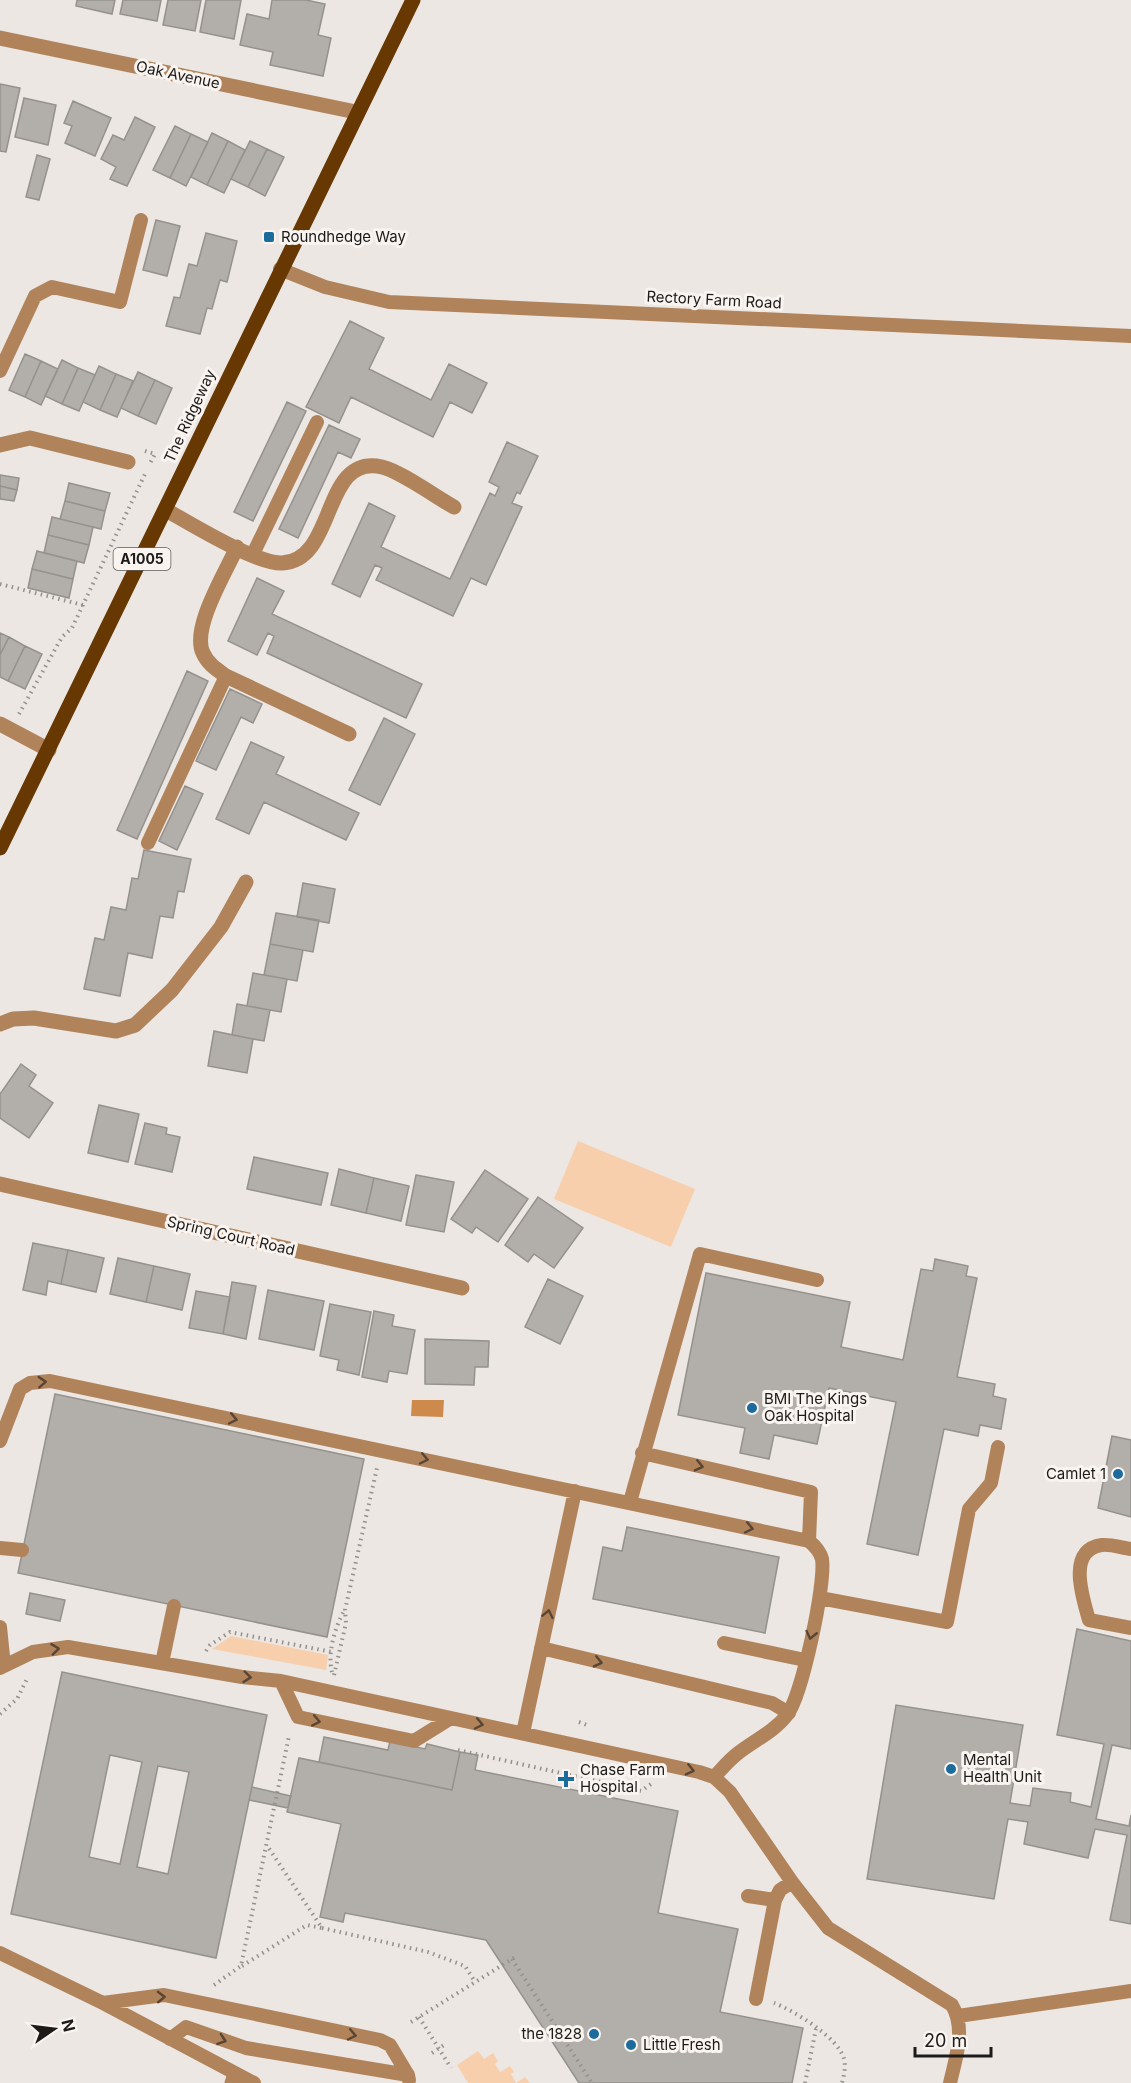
<svg xmlns="http://www.w3.org/2000/svg" width="1131" height="2083" viewBox="0 0 1131 2083" font-family="Inter,sans-serif">
  <style>
    .green { fill: #f8cfac }
    .water { fill: #ce8a4a }
    .building { fill: #b2aeaa; stroke: #95918d; stroke-width: 1.5; fill-rule: evenodd }
    .lines { fill: none; stroke-linecap: round; stroke-linejoin: round }
    .path { stroke: #94918d; stroke-width: 4; stroke-dasharray: 1.5 4.5; stroke-linecap: butt }
    .service { stroke: #b1835b; stroke-width: 14 }
    .minor { stroke: #b1835b; stroke-width: 15 }
    .primary { stroke: #673801; stroke-width: 15 }
    .oneway { stroke: #584533 }
    .poi-dot { fill: #1c6b9d; stroke: #f9f4f0; stroke-width: 2 }
    .labels { text-anchor: middle; stroke-width: 6; stroke-linejoin: round; paint-order: stroke }
    .shield { fill: #f9f4f0; stroke: #5e5c5a; stroke-width: 1.5 }
    .shield-label { font-size: 14px; font-weight: bold; fill: #1c1b19 }
    .street-label { font-size: 15px; fill: #1c1b19; stroke: #f9f4f0 }
    .poi-label { font-size: 15px; fill: #1c1b19; stroke: #f9f4f0; text-anchor: start }
  </style>
  <rect width="100%" height="100%" fill="#ece7e3"/>
  <path class="green" d="M578,1141L695,1189L671,1247L554,1199Z
    M231,1636L328,1655L326,1670L212,1649Z
    M478,2051L484,2059L493,2053L498,2061L495,2064L500,2072L510,2066L514,2072L511,2074L516,2083L525,2077L530,2083H468L457,2065Z"/>
  <path class="water" d="M412,1400H444L443,1417L411,1416Z"/>
  <path class="building" d="M77,0H115L112,14L76,6Z
    M123,0H161L157,21L120,14Z
    M168,0H201L195,31L163,25Z
    M206,0H241L234,39L200,32Z
    M272,0H306L325,4L318,35L331,38L323,76L270,65L273,52L240,45L247,14L269,19Z
    M0,84L20,88L6,152L0,151Z
    M24,98L56,105L48,145L15,137Z
    M73,101L111,118L95,156L65,143L72,126L64,123Z
    M135,117L155,127L127,186L110,179L116,167L101,159L113,135L124,140Z
    M175,126L191,134L170,178L153,170Z
    M212,133L228,141L207,185L191,177Z
    M191,134L208,142L186,186L170,178Z
    M228,141L245,150L224,193L207,185Z
    M250,141L267,149L248,187L231,179Z
    M267,149L284,157L265,196L248,187Z
    M37,155L50,159L39,200L26,197Z
    M156,220L180,226L167,276L143,270Z
    M206,233L237,241L227,282L220,280L212,309L207,308L200,334L166,326L174,297L180,298L189,264L197,266Z
    M350,321L384,338L369,369L431,400L449,364L487,383L472,413L450,402L433,437L351,397L339,423L306,407Z
    M25,354L41,361L25,397L9,390Z
    M62,360L78,368L62,404L45,396Z
    M41,361L58,369L41,405L25,397Z
    M99,366L116,374L100,410L83,402Z
    M78,368L95,375L79,411L62,404Z
    M138,372L155,380L138,416L121,408Z
    M116,374L133,381L117,417L100,410Z
    M155,380L172,388L156,424L138,416Z
    M287,402L306,411L253,521L234,512Z
    M329,425L360,439L351,458L338,452L298,538L279,529Z
    M507,442L538,456L520,494L517,492L512,503L522,507L486,585L471,578L453,616L376,580L382,568L375,565L360,597L332,584L369,503L395,516L381,547L450,579L490,493L495,496L499,487L489,482Z
    M0,475L19,478L17,490L0,486Z
    M69,483L110,493L105,511L65,501Z
    M0,486L17,490L14,501L0,499Z
    M65,501L105,511L101,529L60,519Z
    M52,517L93,527L89,545L48,535Z
    M48,535L89,545L84,563L44,553Z
    M37,551L77,561L73,579L32,569Z
    M32,569L73,579L69,598L28,588Z
    M257,578L284,591L272,614L422,684L406,718L267,653L274,636L268,633L257,655L228,641Z
    M0,633L9,637L0,655Z
    M9,637L25,646L8,681L0,677V655Z
    M25,646L42,654L25,689L8,681Z
    M187,671L208,681L137,839L117,830Z
    M230,689L262,704L253,723L241,717L216,770L196,761Z
    M384,718L415,734L380,805L349,790Z
    M251,742L284,757L276,774L359,813L346,840L264,802L249,834L216,819Z
    M185,786L203,794L177,850L159,841Z
    M144,850L191,859L184,892L178,891L173,918L160,916L152,958L128,953L120,996L84,989L95,938L104,940L111,907L126,910L132,878L138,879Z
    M303,883L335,889L329,923L297,917Z
    M276,913L319,920L313,952L270,944Z
    M270,944L303,950L297,981L264,975Z
    M253,973L287,979L281,1012L247,1006Z
    M237,1004L270,1010L264,1041L232,1035Z
    M214,1031L253,1039L247,1073L208,1066Z
    M21,1064L36,1075L29,1086L53,1103L29,1138L0,1118V1094Z
    M99,1105L139,1114L128,1162L88,1153Z
    M145,1123L167,1128L166,1134L180,1137L172,1172L135,1164Z
    M254,1157L328,1173L321,1205L247,1189Z
    M339,1169L374,1178L366,1213L331,1205Z
    M485,1170L528,1199L498,1242L476,1227L472,1233L451,1219Z
    M416,1175L454,1182L444,1232L406,1225Z
    M374,1178L409,1186L401,1221L366,1213Z
    M538,1197L583,1228L554,1268L534,1254L528,1262L505,1245Z
    M33,1243L68,1250L61,1284L48,1281L46,1295L23,1290Z
    M68,1250L104,1258L96,1292L61,1284Z
    M118,1258L154,1266L146,1302L110,1294Z
    M935,1259L968,1266L966,1276L977,1278L957,1377L995,1384L993,1396L1006,1399L1001,1429L980,1425L978,1436L944,1429L918,1555L867,1544L896,1402L829,1388L817,1444L774,1435L769,1459L740,1453L745,1428L678,1415L706,1273L850,1302L841,1347L903,1360L921,1269L933,1271Z
    M154,1266L190,1274L182,1310L146,1302Z
    M548,1279L583,1296L560,1344L525,1327Z
    M232,1282L256,1286L246,1339L223,1334Z
    M268,1290L324,1301L314,1350L259,1339Z
    M196,1291L230,1297L223,1334L189,1328Z
    M330,1304L371,1312L359,1375L337,1370L339,1360L320,1356Z
    M374,1311L394,1315L392,1326L415,1330L407,1374L389,1371L387,1382L362,1377Z
    M425,1339L489,1341L488,1367H475L474,1385L425,1384Z
    M55,1394L364,1459L327,1637L18,1573Z
    M1112,1436L1131,1440V1517L1098,1508Z
    M627,1527L779,1557L765,1633L593,1599L603,1547L622,1551Z
    M30,1593L65,1600L60,1621L26,1614Z
    M1077,1629L1131,1641V1749L1112,1745L1096,1819L1129,1826L1131,1815V1924L1110,1920L1127,1835L1095,1829L1088,1858L1024,1844L1028,1822L1008,1819L994,1899L867,1879L896,1705L1023,1725L1010,1803L1030,1806L1033,1788L1071,1793L1070,1802L1091,1807L1104,1744L1057,1735Z
    M62,1672L267,1715L216,1958L11,1914ZM110,1755L142,1762L120,1864L89,1857ZM158,1766L189,1772L168,1874L137,1867Z
    M324,1737L388,1750L390,1741L425,1749L427,1744L460,1752L452,1790L319,1762Z
    M460,1752L478,1755L475,1770L678,1811L658,1913L738,1929L720,2012L803,2028L792,2083H579L486,1940L345,1913L343,1922L320,1917L341,1824L287,1812L299,1758L452,1790Z
    M252,1787L291,1796L288,1808L249,1800Z"/>
  <g class="lines">
    <path class="path" d="M145,451L155,454L149,465
      M0,584L83,605
      M19,714L62,637L72,628L145,474
      M206,1651L210,1645L230,1632L332,1652
      M332,1672C327,1654 335,1627 344,1611
      M334,1675L346,1623L345,1610L377,1468
      M0,1714L17,1699L28,1677
      M579,1722L590,1726
      M458,1750L641,1791L654,1782
      M322,1928L428,1952L465,1966L475,1982
      M512,1959L592,2083
      M242,1966L307,1925L322,1928L268,1847
      M214,1985L241,1966L289,1736
      M774,2003C793,2010 839,2038 844,2059C846,2067 844,2075 842,2083
      M419,2017L451,2068
      M411,2022L517,1956
      M432,2053L444,2045
      M805,2083L816,2029"/>
    <path class="service" d="M280,269L325,287L389,302L1131,336
      M0,371L35,296L52,287L120,302L141,220
      M253,554L317,422
      M148,843L226,676
      M0,1441L20,1389L30,1383L50,1381L809,1541C815,1546 820,1551 822,1559C826,1583 802,1696 787,1715C774,1732 753,1741 737,1754C728,1761 721,1770 714,1777
      M642,1453L811,1492L809,1541
      M630,1502L700,1254L817,1280
      M0,1548L22,1550
      M1131,1549C1122,1548 1111,1544 1102,1545C1066,1550 1083,1598 1089,1620L1131,1628
      M820,1598L947,1622L969,1509L991,1483L998,1447
      M0,1627L4,1666
      M724,1643L805,1660
      M541,1648L772,1703L789,1713
      M162,1663L174,1606
      M0,1668L33,1652L68,1647L242,1677L281,1681L699,1772L714,1777L730,1792L792,1882L828,1928L952,2005C966,2029 956,2057 950,2083
      M281,1681L298,1717L414,1741L451,1718
      M523,1733L575,1491
      M748,1896L775,1900
      M0,1953L103,2003L254,2083
      M756,1999L775,1900L780,1890L792,1882
      M103,2003L164,1995L380,2040L390,2045L408,2075
      M958,2016L1131,1991
      M170,2039L186,2027L246,2048L408,2075L409,2080"/>
    <path class="minor" d="M0,38L356,112
      M0,445L30,438L128,462
      M166,510C191,524 256,564 282,563C337,561 321,453 382,467C400,471 436,497 454,507
      M237,547C226,572 191,628 203,653C208,664 216,669 226,676L349,734
      M0,724L49,750
      M0,1024L13,1019L34,1018L116,1031L135,1025L172,990L221,927L246,882
      M0,1184L462,1288
      M232,2083L235,2074"/>
    <path class="primary" d="M0,848L413,0"/>
  </g>
  <defs><path id="oneway-chevron" d="M-2-3.5L2.5 0L-2 3.5" fill="none" stroke-width="1.6" stroke-linecap="round" stroke-linejoin="round" transform="scale(1.5)"/></defs>
  <g class="oneway">
    <use href="#oneway-chevron" transform="translate(42 1382) rotate(-3)"/>
    <use href="#oneway-chevron" transform="translate(233 1419) rotate(12)"/>
    <use href="#oneway-chevron" transform="translate(424 1459) rotate(12)"/>
    <use href="#oneway-chevron" transform="translate(699 1466) rotate(13)"/>
    <use href="#oneway-chevron" transform="translate(749 1528) rotate(12)"/>
    <use href="#oneway-chevron" transform="translate(548 1614) rotate(-78)"/>
    <use href="#oneway-chevron" transform="translate(811 1635) rotate(103)"/>
    <use href="#oneway-chevron" transform="translate(55 1649) rotate(-7)"/>
    <use href="#oneway-chevron" transform="translate(598 1662) rotate(13)"/>
    <use href="#oneway-chevron" transform="translate(247 1677) rotate(6)"/>
    <use href="#oneway-chevron" transform="translate(316 1721) rotate(11)"/>
    <use href="#oneway-chevron" transform="translate(479 1724) rotate(12)"/>
    <use href="#oneway-chevron" transform="translate(690 1770) rotate(13)"/>
    <use href="#oneway-chevron" transform="translate(161 1997) rotate(-1)"/>
    <use href="#oneway-chevron" transform="translate(352 2035) rotate(12)"/>
    <use href="#oneway-chevron" transform="translate(222 2040) rotate(19)"/>
  </g>
  <g class="poi-dot">
    <rect x="263" y="231" width="12" height="12" rx="3"/>
    <circle cx="752" cy="1408" r="6"/>
    <circle cx="1118" cy="1474" r="6"/>
    <circle cx="951" cy="1769" r="6"/>
    <path d="M563 1770h6v6h6v6h-6v6h-6v-6h-6v-6h6z"/>
    <circle cx="594" cy="2034" r="6"/>
    <circle cx="631" cy="2045" r="6"/>
  </g>
  <g class="labels">
    <rect class="shield" x="113.5" y="548" width="57" height="22" rx="4.5"/>
    <g class="shield-label">
      <text x="142" y="564">A1005</text>
    </g>
    <g class="street-label">
      <text transform="translate(178 75) rotate(12)" y="5">Oak Avenue</text>
      <text transform="translate(714 300) rotate(3)" y="5">Rectory Farm Road</text>
      <text transform="translate(190 416) rotate(-65)" y="5">The Ridgeway</text>
      <text transform="translate(231 1236) rotate(13)" y="5">Spring Court Road</text>
    </g>
    <g class="poi-label">
      <text x="281" y="242">Roundhedge Way</text>
      <text x="764" y="1404">BMI The Kings<tspan x="764" dy="17">Oak Hospital</tspan></text>
      <text x="1106" y="1479" text-anchor="end">Camlet 1</text>
      <text x="963" y="1765">Mental<tspan x="963" dy="17">Health Unit</tspan></text>
      <text x="580" y="1775">Chase Farm<tspan x="580" dy="17">Hospital</tspan></text>
      <text x="582" y="2039" text-anchor="end">the 1828</text>
      <text x="643" y="2050">Little Fresh</text>
    </g>
  </g>
  <g transform="translate(54 2029) rotate(76)" stroke="#f9f4f0" stroke-width="4.5" paint-order="stroke">
  <path d="M0-4.5L10 22L0 15L-10 22Z" fill="#1c1b19"/>
  <text y="-9" font-size="16" font-weight="bold" text-anchor="middle" fill="#1c1b19">N</text>
  </g>
  <path d="M915 2047v9h76v-9" fill="none" stroke="#1c1b19" stroke-width="3"/>
  <text x="924" y="2047" font-size="18" fill="#1c1b19" stroke="#f9f4f0" stroke-width="4.5" paint-order="stroke">20 m</text>
</svg>
